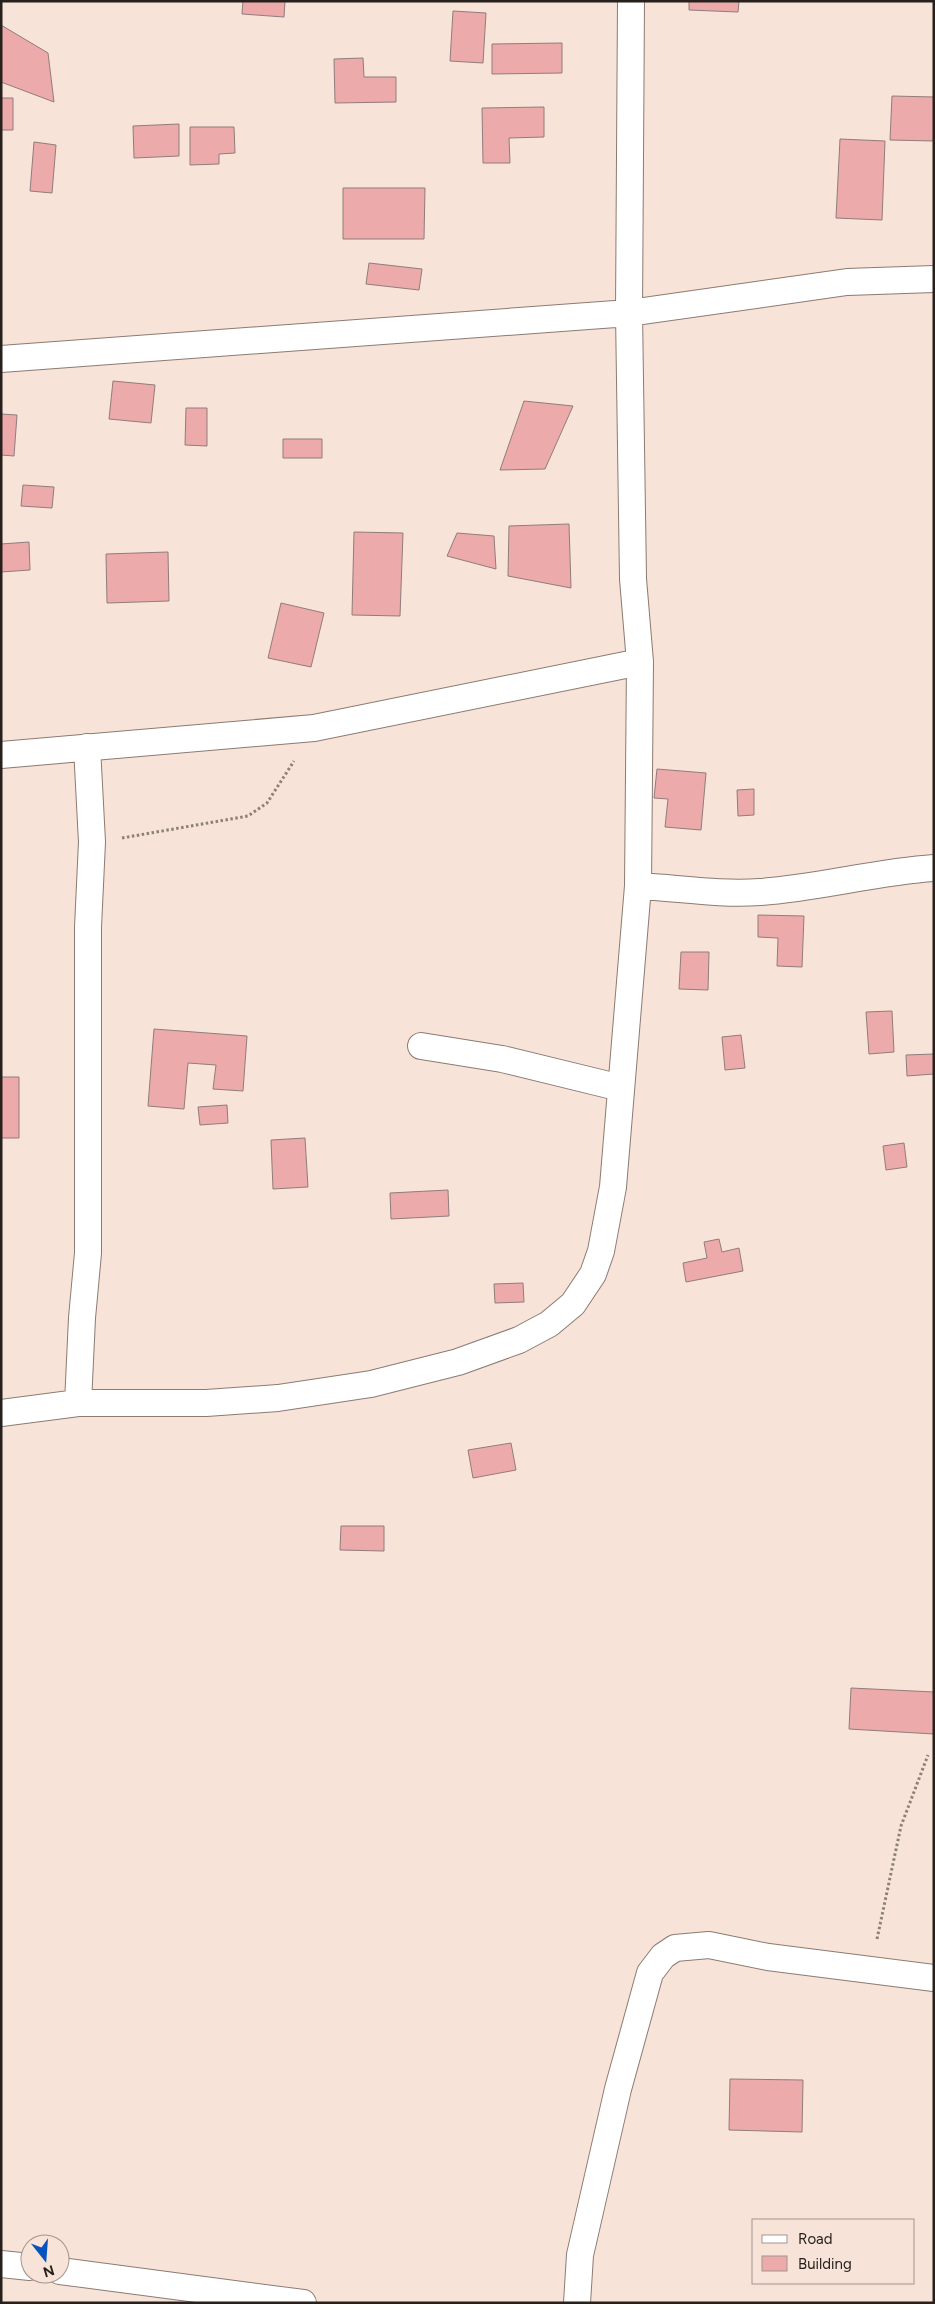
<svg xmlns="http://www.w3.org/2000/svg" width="935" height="2304" viewBox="0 0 935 2304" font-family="Figtree,sans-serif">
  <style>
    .building { fill: #ecaaaa; stroke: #917c7c }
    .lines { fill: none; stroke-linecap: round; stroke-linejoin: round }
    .street-casing { stroke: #8c7b72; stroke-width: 28 }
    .path { stroke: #8d8078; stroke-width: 3; stroke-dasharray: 2.5 2.5; stroke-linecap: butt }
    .street { stroke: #fff; stroke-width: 26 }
  </style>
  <rect width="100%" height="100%" fill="#f7e3d8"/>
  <path class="building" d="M243,1H285L284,17L242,14Z
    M689,1H739L738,12L689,10Z
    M453,11L486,13L483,63L450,61Z
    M1,25L48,53L54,102L1,82Z
    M562,43V73L492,74V44Z
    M363,58L364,77H396V102L335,103L334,59Z
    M892,96L934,97V141L890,140Z
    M1,98H13V130H1Z
    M544,107V137L509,138L510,163H483L482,108Z
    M179,124V156L134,158L133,126Z
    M190,127H234L235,153L219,154V164L190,165Z
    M840,139L885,141L882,220L836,218Z
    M34,142L56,145L52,193L30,191Z
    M343,188H425L424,239H343Z
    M369,263L422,269L419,290L366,284Z
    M113,381L155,385L151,423L109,419Z
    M524,401L573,406L545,469L500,470Z
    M186,408H207V446L185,445Z
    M1,414L17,415L14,456L1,455Z
    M283,439H322V458H283Z
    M23,485L54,487L52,508L21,506Z
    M569,524L571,588L508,576L509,526Z
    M354,532L403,533L400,616L352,615Z
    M457,533L494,536L496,569L447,556Z
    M29,542L30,570L1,572V544Z
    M168,552L169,601L107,603L106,554Z
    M281,603L324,613L311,667L268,658Z
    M657,769L706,773L701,830L665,827L668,799L654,798Z
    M754,789V815L738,816L737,790Z
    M758,915L804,916L802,967L777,966L778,938L758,937Z
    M681,952H709L708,990L679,989Z
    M892,1011L894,1052L869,1054L866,1012Z
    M154,1029L247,1036L243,1091L213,1089L216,1065L188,1063L184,1109L148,1106Z
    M741,1035L745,1068L725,1070L722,1037Z
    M934,1054V1074L907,1076L906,1055Z
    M1,1077H19V1138H1Z
    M227,1105L228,1123L200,1125L198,1107Z
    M305,1138L308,1187L273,1189L271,1140Z
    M904,1143L907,1167L886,1170L883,1146Z
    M448,1190L449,1216L391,1219L390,1193Z
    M719,1239L722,1252L739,1248L743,1271L686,1282L683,1263L707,1258L704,1242Z
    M523,1283L524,1302L495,1303L494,1284Z
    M511,1443L516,1470L473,1478L468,1450Z
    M341,1526H384V1551L340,1550Z
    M851,1688L934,1692V1734L849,1729Z
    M730,2079L803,2080L802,2132L729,2130Z"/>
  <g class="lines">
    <g class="street-casing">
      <path id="street" d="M1,359L629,313L847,282L934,279
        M1,755L314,728L640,662
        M638,886C679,888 719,895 760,892C818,888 875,872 934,868
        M421,1046L502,1059L621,1088
        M78,1403L82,1318L88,1253V927L92,842L87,747
        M1,1413L78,1403H206L278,1398L371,1384L458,1362L519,1340L549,1324L573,1304L593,1274L601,1251L613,1187L638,886L640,662L633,579L629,313L631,1
        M1,2264L30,2267
        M60,2271L303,2303
        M577,2303L580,2255L618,2089L650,1973L663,1956L675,1948L709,1945L768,1957L934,1978"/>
    </g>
    <path class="path" d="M122,838L248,816L267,803L294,761
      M877,1939L901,1826L928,1755"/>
    <use href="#street" class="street"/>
  </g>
  <rect width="935" height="2304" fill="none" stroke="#27201c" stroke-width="5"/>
  <rect x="752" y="2219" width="162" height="65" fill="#f7e3d8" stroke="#a4958d"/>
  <rect x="762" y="2235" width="25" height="8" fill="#ffffff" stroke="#a4958d"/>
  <text x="798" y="2244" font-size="15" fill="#27201c">Road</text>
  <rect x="762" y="2256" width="25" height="15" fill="#ecaaaa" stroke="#a4958d"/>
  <text x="798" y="2269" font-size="15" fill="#27201c">Building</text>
  <g transform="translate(45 2259) rotate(163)"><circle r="24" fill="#f7e3d8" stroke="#a4958d"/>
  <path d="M0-4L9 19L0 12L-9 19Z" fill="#0753bd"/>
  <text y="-8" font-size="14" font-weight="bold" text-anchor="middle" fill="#27201c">N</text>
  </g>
</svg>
